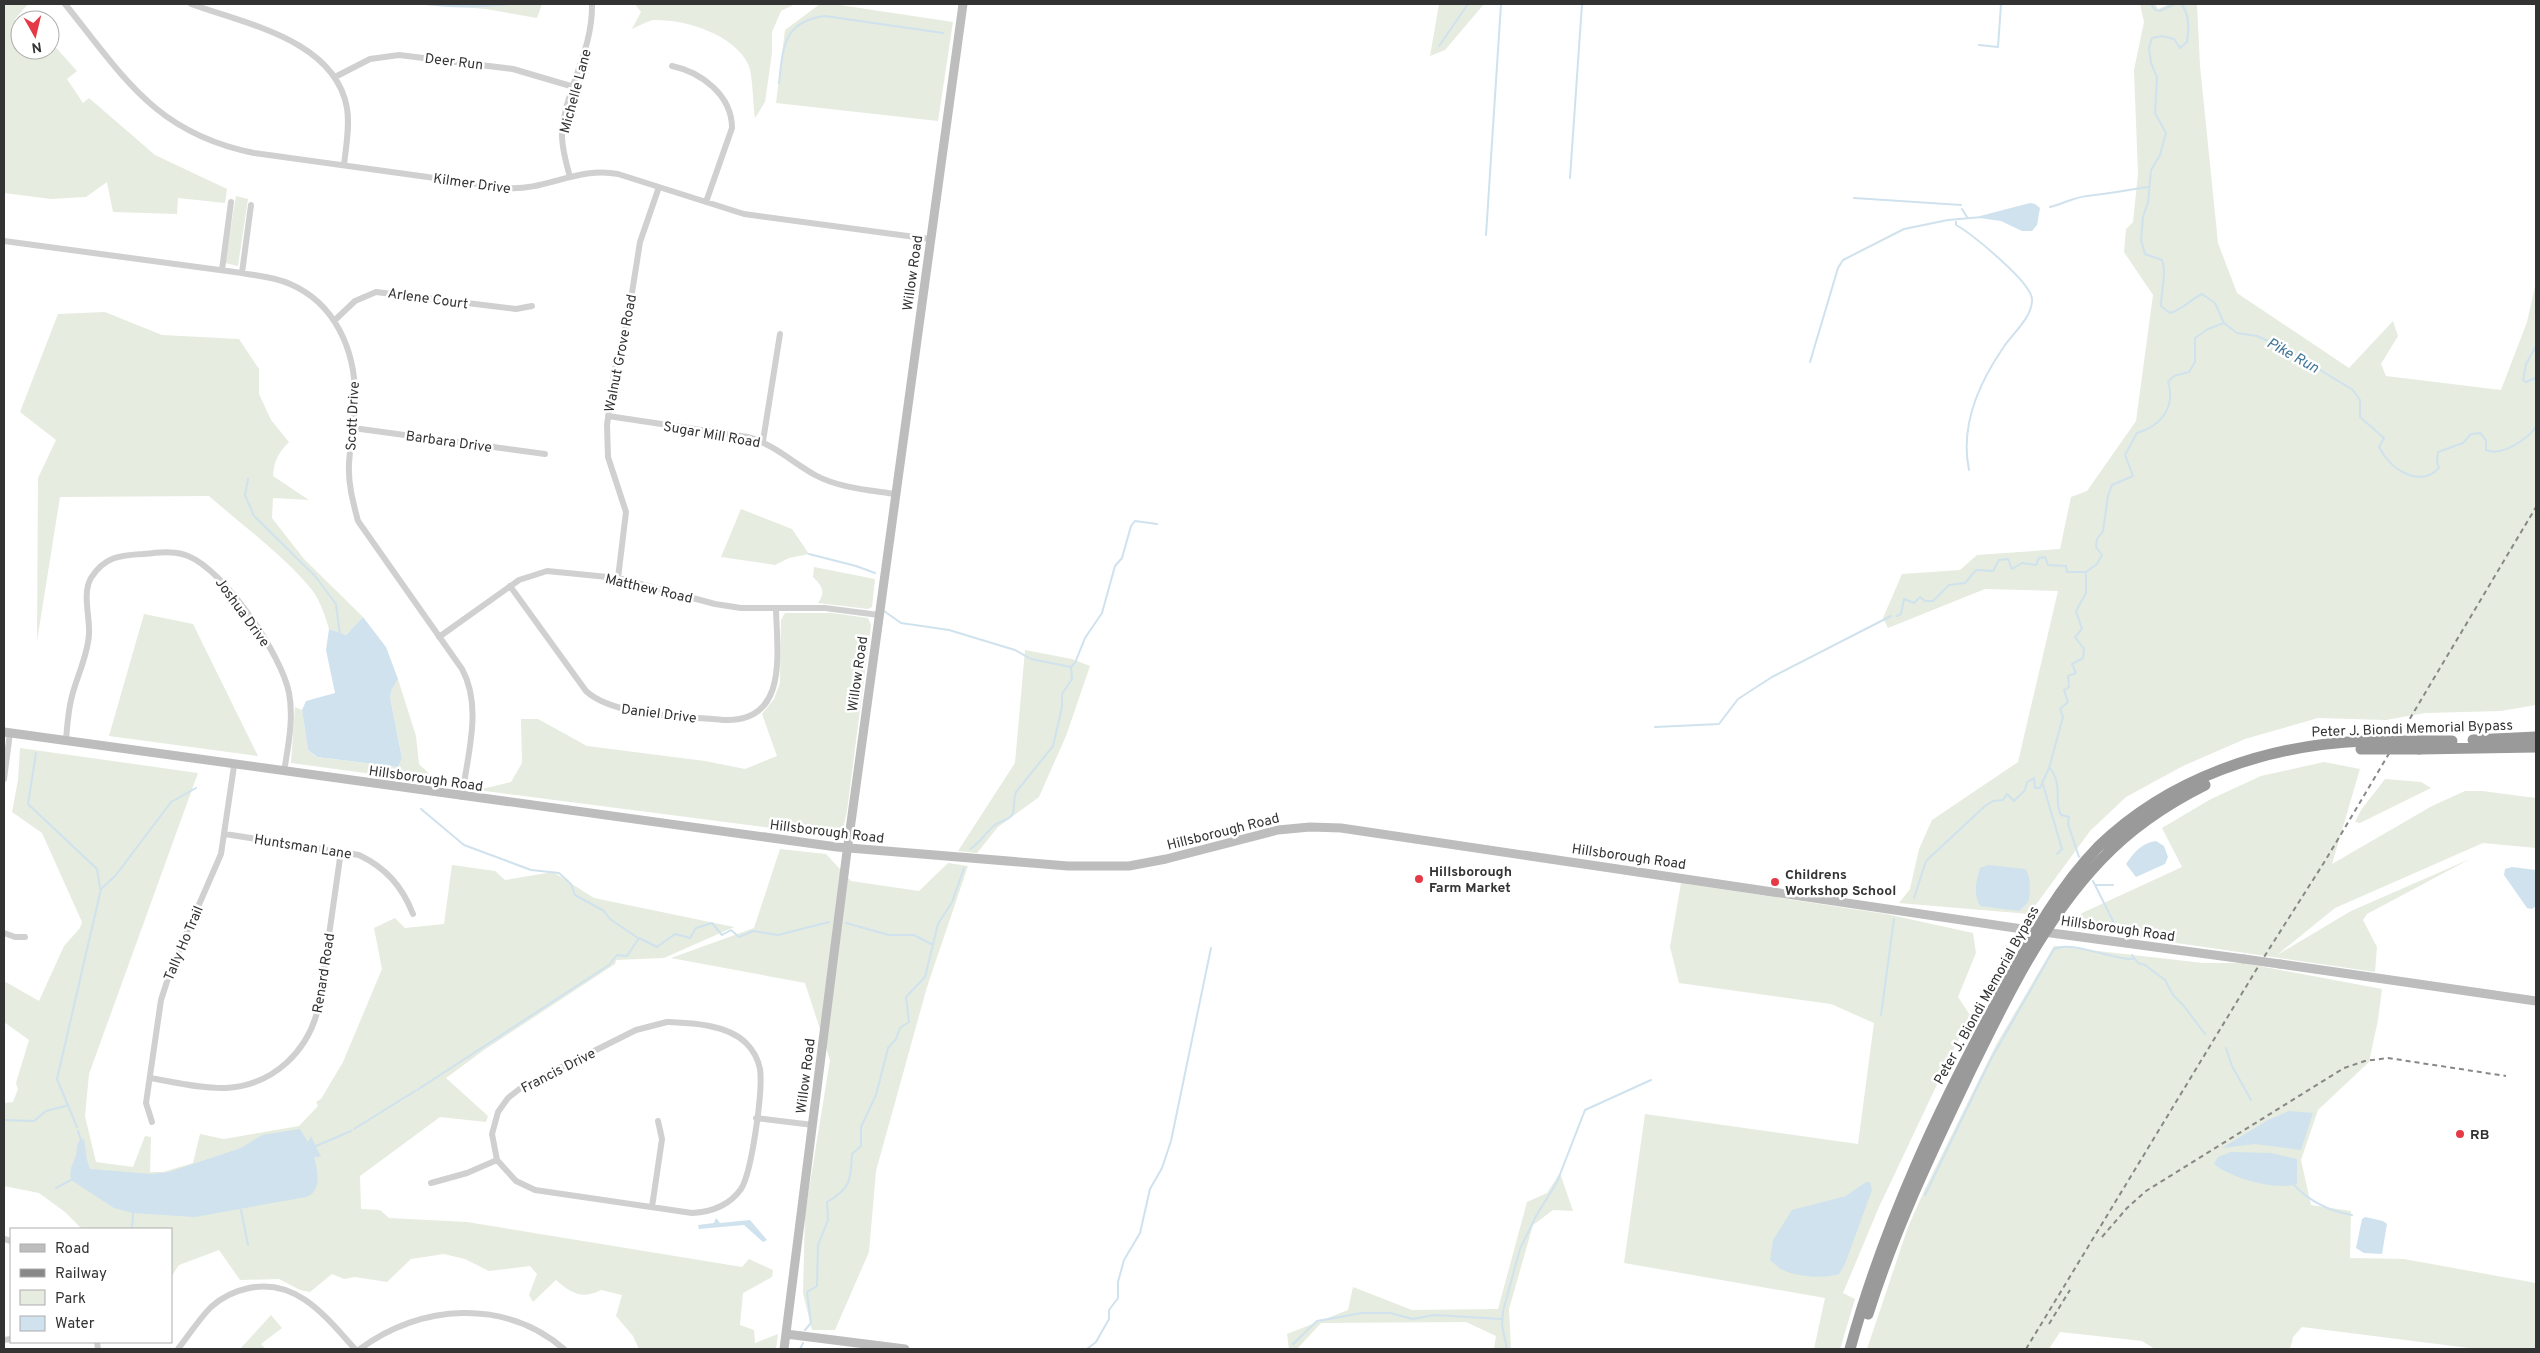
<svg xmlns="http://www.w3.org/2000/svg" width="2540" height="1353" viewBox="0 0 2540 1353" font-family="Overpass,sans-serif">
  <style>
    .green { fill: #e6ecdf }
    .water { fill: #cfe2ee }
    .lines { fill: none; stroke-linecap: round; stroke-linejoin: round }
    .stream { stroke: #cfe2ee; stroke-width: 2 }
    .street { stroke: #d0d0d0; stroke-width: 6 }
    .secondary { stroke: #bdbdbd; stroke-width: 9 }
    .highway { stroke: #9a9a9a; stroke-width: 11 }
    .rail { stroke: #888; stroke-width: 2; stroke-dasharray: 5 4; stroke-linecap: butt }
    .secondary-bridge { stroke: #bdbdbd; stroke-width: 9 }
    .highway-bridge { stroke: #9a9a9a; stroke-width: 11 }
    .poi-dot { fill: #e63946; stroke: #fff; stroke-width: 2 }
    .labels { text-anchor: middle; stroke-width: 5; stroke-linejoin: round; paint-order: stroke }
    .street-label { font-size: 14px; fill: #333; stroke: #fff }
    .poi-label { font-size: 14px; font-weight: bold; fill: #333; stroke: #fff; text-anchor: start }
    .water-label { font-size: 15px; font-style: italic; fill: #3f7597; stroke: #fff }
  </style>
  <rect width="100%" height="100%" fill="#fff"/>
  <path class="green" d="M4,4H28L15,19L20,25V50H50V41L77,71L67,79L83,103L89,98L155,155L227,189L225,203L178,198L177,214L113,212L107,182L86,197L51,199L4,193Z
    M429,4H542L537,18L486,9Z
    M635,4H795L781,11L772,32V53L765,102L755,118C753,105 753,74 748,64C734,34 684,19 654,20C647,21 639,26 632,29L641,12Z
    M820,4H833L953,22L938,121L776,103L785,30Z
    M1439,4H1484L1445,50L1430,56Z
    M2140,4H2155L2158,9L2170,4H2197L2200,66L2218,243L2237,293L2349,368L2393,321L2398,336L2381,364L2386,376L2501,390L2527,322L2536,282V705L2501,711L2425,713L2386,720L2318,718L2245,739L2183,766L2126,797L2090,831L2029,914L1899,903L1910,889L1919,849L1932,820L2018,762L2058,591L1985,589L1888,628L1883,618L1902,574L1960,570L1977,555L2060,549L2071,497L2087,491L2136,421L2153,295L2124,252L2126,229L2133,222L2138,174L2134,70L2144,22Z
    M236,196L248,199L238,266L225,263Z
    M105,312L162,335L239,339L259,369V394L271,420L289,442C278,453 274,461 273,476L309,500L273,498L272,518L304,559L363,617L346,635L329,629C325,616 321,602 312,590C284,555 243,526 209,496L60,497L37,641L38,478L56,440L20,412L58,314Z
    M741,509L792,529L809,554L789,558L775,565L721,557Z
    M814,567L875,579L872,607L868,609L818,603C826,591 822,586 813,577Z
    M785,613H832L868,618L871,625L847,811L841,838L818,835V831L817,834L478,790L511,782L522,763L521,719H538L587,746L705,761L745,769L777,756L762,714L774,699L780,683L781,620Z
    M144,614L193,624L258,756L109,736Z
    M1025,650L1072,659L1090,666L1066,736L1039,797L998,827L977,853L958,851L1015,763Z
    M398,679L416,736L419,764L439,783L291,763L295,707L302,710L308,750L316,757L398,767L402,757L390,697L392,689Z
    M20,748L198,773L89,1074L85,1116L96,1162L133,1167L145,1136L151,1137L150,1172H163L193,1163L200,1134L224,1139L299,1126L318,1106L316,1102L321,1099L343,1062L382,969L374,928L395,918L405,928L444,924L452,865L495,871L505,880L553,872L594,898L734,927L664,958L616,960L615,964L484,1050L446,1078L488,1116L486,1122L440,1117L360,1176L361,1209L380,1210L389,1218L467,1222L742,1267L749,1259L773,1270L772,1277L743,1293L740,1325L754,1330L755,1343L778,1334L776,1349H639L633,1336L616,1316L622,1295L601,1290C582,1300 571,1293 556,1280L533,1302L529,1295L537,1274L530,1266L489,1271L465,1259L444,1254L411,1259L387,1282L355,1277L344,1279L332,1274L310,1292L300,1290L279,1279L240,1280L219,1250L179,1265L171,1277V1229H82L65,1212L39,1193L4,1186V1103L13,1102L18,1089L16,1083L29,1040L4,1022V981L39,1001L64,946L80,928L82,922L42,833L12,812L18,780Z
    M2324,762L2360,769L2332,864L2432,806L2465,791H2482L2536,798V848L2483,843L2335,908L2277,955L2351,911L2470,859L2367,914L2363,920L2377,947L2375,972L2074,928L2082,913L2182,867L2162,828L2211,799L2261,776Z
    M2385,779L2421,782L2431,788L2360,823L2355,822L2361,810Z
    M780,849L826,854L851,881L919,891L948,863L968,866L927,987L876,1171L869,1252L835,1330H812L803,1293L805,1214L830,1060L805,983L671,958L754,928Z
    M1681,883L1886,914L1973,933L1976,953L1958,997L1970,1015L1879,1207L1843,1293L1855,1299L1840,1349H1814L1825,1298L1624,1263L1645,1114L1858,1144L1874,1023L1831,1004L1679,983L1670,947Z
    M2054,946L2203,963H2243L2382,989L2378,1020L2369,1062L2318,1110L2301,1160L2311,1205L2351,1211L2350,1258L2404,1259L2536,1283V1349H2477L2302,1327L2293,1337L2290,1349H2155L2142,1341L2060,1332L2049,1349H1867L1908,1227L1925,1189L1996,1045Z
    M1560,1173L1573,1211L1553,1210L1533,1225L1509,1309L1511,1349H1494L1496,1336L1466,1322L1321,1323L1297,1349H1289L1287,1334L1348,1310L1353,1287L1412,1310L1498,1309L1527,1202L1547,1193Z
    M271,1315L282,1328L261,1344L266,1349H240Z"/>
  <path class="water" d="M418,4H518C484,8 452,9 418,4Z
    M2030,203L2035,204L2040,208L2037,225L2032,231H2022L2001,221L1979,218L1980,216Z
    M363,617L386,647L398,679L392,689L390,697L402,758L398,767L317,757L308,750L302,710L306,701L335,693L326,650L329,629L346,635Z
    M2156,841L2164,846L2168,857L2165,864L2136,877L2126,864C2134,852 2142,843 2156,841Z
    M1989,865L2025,869C2031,875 2031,893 2028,902C2026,905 2022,908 2019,911L1980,906C1973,893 1976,882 1980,868Z
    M2512,867L2536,870V906L2532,909L2527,908L2504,875L2505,869Z
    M2289,1111L2313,1113L2301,1150L2255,1144L2222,1148L2268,1120Z
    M300,1129L308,1142L311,1136L321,1157H314C318,1170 322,1192 306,1197L195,1217L133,1213L114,1208L71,1180C69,1168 73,1165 76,1155C78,1148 75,1144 81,1140L84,1139C86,1150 86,1160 90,1169L151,1174L169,1172L241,1148L262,1135Z
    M2231,1152L2271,1153L2297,1159V1184C2276,1191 2231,1178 2214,1164L2218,1157Z
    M1866,1182H1870L1872,1190L1845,1264L1839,1274C1825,1279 1797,1277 1783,1270C1778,1268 1774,1263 1770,1260L1773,1240L1792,1210L1846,1196Z
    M2365,1217L2383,1221L2387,1224L2382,1254L2364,1253L2356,1248L2362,1219Z
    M716,1218L720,1223L750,1220L767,1240L763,1242L744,1225L699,1229L698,1225L714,1223Z"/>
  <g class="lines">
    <path class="stream" d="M2151,4L2155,10L2160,11L2175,4
      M2181,4C2190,14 2189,29 2187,42L2180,48L2174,39L2162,36L2152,38L2149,48L2151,63L2157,77L2155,113L2166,133L2160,155L2151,170L2148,202L2143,217L2141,240L2145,254L2162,260C2167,273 2161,291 2161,306L2170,313C2182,310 2190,300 2202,294L2215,303L2224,323L2237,333L2257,336L2284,348L2353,390L2360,400V417L2384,438L2379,447C2389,468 2419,489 2439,468L2437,462L2438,452L2463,443L2471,434L2480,433L2486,440V450C2502,457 2527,439 2536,427
      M1979,45L1998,47L2001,4
      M1439,46L1468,4
      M779,83C783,48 783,21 825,16L943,33
      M1570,178L1582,4
      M1854,198L1961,205
      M2050,207C2062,204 2075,197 2087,196C2108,194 2128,190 2148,187
      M1962,209L1967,217
      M1956,219V225C1972,234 2031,282 2032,299C2033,317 2012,334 2003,348C1979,383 1960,427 1969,470
      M1486,235L1501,4
      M2536,346L2526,364L2523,380L2526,382L2536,378
      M1810,362L1838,268L1843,260L1904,229L1948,220L1982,217
      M248,479L245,495L254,516L315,576L336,604L340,635
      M809,554L856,566L875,573
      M884,611L901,623L949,630L1015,650L1031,659L1071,667
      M1897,616L1901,614L1904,599L1914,603L1920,597L1925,601H1933L1949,585L1965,583L1976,570L1993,571L1999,560L2008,559L2012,569L2022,563L2036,565L2039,558L2045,557L2048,565L2066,566L2067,572H2086
      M1655,727L1719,724L1738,699L1772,677L1891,616
      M36,753L28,804L97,869L100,888
      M2050,768C2064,787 2053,802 2061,815L2069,817L2068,824L2079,857
      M2042,781L2062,849L2057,854
      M421,809L464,845L531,870L559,873L571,884L575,895L604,911L610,919L638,938
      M970,849C980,843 986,832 995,825C1000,821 1009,820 1012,815C1015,811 1013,799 1016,792L1053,746L1062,707V694L1072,679L1071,667L1075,663L1085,638L1102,613L1115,566L1122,558L1131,526L1135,521L1157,524
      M2093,881L2118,931
      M2096,885H2113
      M1914,898L1926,861L1985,806L1993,801L2003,800L2007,794L2014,801L2025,790L2027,782L2034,778L2035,788H2040L2049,768L2063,717L2060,709L2068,702L2064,690L2069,687L2068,676L2076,673L2072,664L2083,658L2084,649L2075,637L2082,629L2076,611L2086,593V572L2097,564L2102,555L2096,547L2097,539L2103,531L2108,496L2112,485L2133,476L2125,455L2137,433C2161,426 2176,407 2168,382L2174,376L2189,372L2195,362V338L2208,329L2224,323
      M846,923L889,935H914L933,945
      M2132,955L2138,963L2145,965L2165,980L2173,995L2184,1006L2205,1034
      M1881,1015L1894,919
      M2226,1048L2232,1066L2251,1100
      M417,1090L609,965L617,955L627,956L639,938L657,947L675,934L690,938L696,928L712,923L722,935L731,930L739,937L753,931L778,935L829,922
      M4,1120L34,1121L46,1111L66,1106
      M77,1127L57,1079L101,889L116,875L171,802L196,788
      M354,1129L415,1091
      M78,1131L81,1140
      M316,1146L351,1131
      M2294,1185C2310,1202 2329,1211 2352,1215
      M56,1188L71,1180
      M1925,1195L1991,1059L2054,949C2073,940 2114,961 2135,959
      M241,1210L248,1245
      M132,1229L133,1213
      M805,1330L811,1323L807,1292L817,1286L818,1245L828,1220L827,1202C850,1189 851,1181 852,1154L861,1146V1127L876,1095L888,1048L896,1039L900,1028L909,1022L906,997L925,977L938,924L952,902L964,868
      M1293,1344L1317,1321L1362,1313H1390L1413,1319L1434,1315L1502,1319
      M771,1349H772
      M800,1349L803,1343
      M1087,1349L1096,1342L1109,1319V1310L1118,1298V1282L1124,1260L1140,1233L1150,1189L1162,1168L1171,1141L1211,948
      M1507,1349L1502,1325L1503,1311L1520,1249L1536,1216L1557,1182L1585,1110L1651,1080"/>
    <path class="street" d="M65,4C124,77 155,133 254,153L507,188C545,191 579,166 618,174L744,214L930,239
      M191,4C246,24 335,40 347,108C350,127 346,146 344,165
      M672,66C701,72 732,95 732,128L706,202
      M335,77L370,59L399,55L513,69L574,87
      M570,177C566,163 562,149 562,135C564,91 593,52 592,4
      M4,241L242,273C258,276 275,277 290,284C335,303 355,350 355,396C356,419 350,442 349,464C348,484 353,502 358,521L462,669C483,707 467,756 462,797
      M222,270L231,202
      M242,273L251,205
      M334,321L355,301L376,292L516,309L532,306
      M608,416L748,437C773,444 792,462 815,475C839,488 869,490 895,494
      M353,428L545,454
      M763,441L780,334
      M618,578L626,512L608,457L607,425L614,373L628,318L640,242L659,187
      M510,586L586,691C614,717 684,716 723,720C789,723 777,653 776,609
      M439,637L519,580L547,571L618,578L715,604L741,608H825L879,615
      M66,741C67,726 68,711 72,696C77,676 88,655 89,634C90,617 82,593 91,578C104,557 120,555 143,554C157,553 175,550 188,556C224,570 282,655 289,693C294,719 288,746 284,772
      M4,779L10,733
      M225,834L359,855C386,868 402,886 413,914
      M4,933L15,937H25
      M667,1022C691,1023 727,1024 746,1043C753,1050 758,1059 760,1069C763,1090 752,1172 741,1189C729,1206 711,1212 692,1213L535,1190L516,1181L497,1160L492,1134L498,1112L508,1098L522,1087L636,1030Z
      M150,1078C174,1082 201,1089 226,1088C274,1085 309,1051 319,1005L341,851
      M756,1118L813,1125
      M152,1122L146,1103L161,1000L171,969L221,854L234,766
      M431,1183L467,1173L497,1160
      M652,1207L662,1139L658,1121
      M4,1239L11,1241
      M4,1340L11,1339
      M97,1342L98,1349
      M178,1349C189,1335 199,1319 211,1307C222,1297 235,1291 249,1288C297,1278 326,1317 355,1349
      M360,1349C420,1304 505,1298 564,1349"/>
    <path class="secondary" d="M4,732L837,847L1068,866H1129L1166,859L1278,830L1310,827L1341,828L2029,930L2244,959
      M2280,964L2536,1001
      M786,1334L905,1349
      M784,1349L846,859L963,4"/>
    <path class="highway" d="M2473,740L2536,737
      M2422,741H2452
      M2419,749L2536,747
      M1868,1314C1894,1232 1930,1155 1967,1078C2004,1002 2042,922 2101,860C2130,829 2167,804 2205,785
      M1850,1349C1884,1225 1939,1107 2001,994C2029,943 2057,889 2098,847C2169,778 2267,745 2364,741"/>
    <path class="rail" d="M2102,1237L2127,1208L2146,1191L2344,1068L2365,1061L2388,1058L2506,1076
      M2049,1324L2070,1290
      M2026,1349L2264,957L2325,861L2536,507"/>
    <path class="secondary-bridge" d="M2244,959L2280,964"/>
    <path class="highway-bridge" d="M2364,741H2422
      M2361,749H2419"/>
  </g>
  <g class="poi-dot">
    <circle cx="1419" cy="879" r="5"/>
    <circle cx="1775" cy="882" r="5"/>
    <circle cx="2460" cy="1134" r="5"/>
  </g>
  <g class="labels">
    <g class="street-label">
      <text transform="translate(454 61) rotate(7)" y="5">Deer Run</text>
      <text transform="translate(575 91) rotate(-75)" y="5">Michelle Lane</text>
      <text transform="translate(472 183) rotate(8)" y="5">Kilmer Drive</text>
      <text transform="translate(912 273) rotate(-82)" y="5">Willow Road</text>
      <text transform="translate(428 298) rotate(8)" y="5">Arlene Court</text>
      <text transform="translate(620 353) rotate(-79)" y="5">Walnut Grove Road</text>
      <text transform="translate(352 416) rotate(-87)" y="5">Scott Drive</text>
      <text transform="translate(712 434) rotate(10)" y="5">Sugar Mill Road</text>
      <text transform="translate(449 441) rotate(8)" y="5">Barbara Drive</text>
      <text transform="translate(649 588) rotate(13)" y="5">Matthew Road</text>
      <text transform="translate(243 612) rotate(54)" y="5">Joshua Drive</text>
      <text transform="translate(857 674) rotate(-82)" y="5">Willow Road</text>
      <text transform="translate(659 713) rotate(7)" y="5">Daniel Drive</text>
      <text transform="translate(2412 728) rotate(-2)" y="5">Peter J. Biondi Memorial Bypass</text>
      <text transform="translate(426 778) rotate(8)" y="5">Hillsborough Road</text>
      <text transform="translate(827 831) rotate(7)" y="5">Hillsborough Road</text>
      <text transform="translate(1223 831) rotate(-14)" y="5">Hillsborough Road</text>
      <text transform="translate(303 846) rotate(9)" y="5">Huntsman Lane</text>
      <text transform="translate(1629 856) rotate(8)" y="5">Hillsborough Road</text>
      <text transform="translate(2118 928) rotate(8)" y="5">Hillsborough Road</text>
      <text transform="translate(183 943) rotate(-67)" y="5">Tally Ho Trail</text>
      <text transform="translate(323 973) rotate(-81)" y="5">Renard Road</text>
      <text transform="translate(1986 995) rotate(-61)" y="5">Peter J. Biondi Memorial Bypass</text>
      <text transform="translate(558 1070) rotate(-27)" y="5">Francis Drive</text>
      <text transform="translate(805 1076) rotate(-83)" y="5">Willow Road</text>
    </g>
    <g class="poi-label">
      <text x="1429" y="876">Hillsborough<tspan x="1429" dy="16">Farm Market</tspan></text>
      <text x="1785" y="879">Childrens<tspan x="1785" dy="16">Workshop School</tspan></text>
      <text x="2470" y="1139">RB</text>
    </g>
    <g class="water-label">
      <text transform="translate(2293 355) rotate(29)" y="5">Pike Run</text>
    </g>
  </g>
  <rect width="2540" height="1353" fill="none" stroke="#333333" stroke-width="10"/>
  <rect x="10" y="1228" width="162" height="115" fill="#ffffff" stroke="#adadad"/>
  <rect x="20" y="1244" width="25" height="8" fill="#bdbdbd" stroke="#adadad"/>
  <text x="55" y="1253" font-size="15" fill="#333333">Road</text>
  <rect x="20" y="1269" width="25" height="8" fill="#888888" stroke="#adadad"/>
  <text x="55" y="1278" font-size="15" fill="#333333">Railway</text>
  <rect x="20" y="1290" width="25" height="15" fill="#e6ecdf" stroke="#adadad"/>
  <text x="55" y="1303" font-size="15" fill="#333333">Park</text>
  <rect x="20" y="1316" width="25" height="15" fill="#cfe2ee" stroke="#adadad"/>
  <text x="55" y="1328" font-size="15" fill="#333333">Water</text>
  <g transform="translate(35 35) rotate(172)"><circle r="24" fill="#ffffff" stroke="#adadad"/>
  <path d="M0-4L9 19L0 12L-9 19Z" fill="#e63946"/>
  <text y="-8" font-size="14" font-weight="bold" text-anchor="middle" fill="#333333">N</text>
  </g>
</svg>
